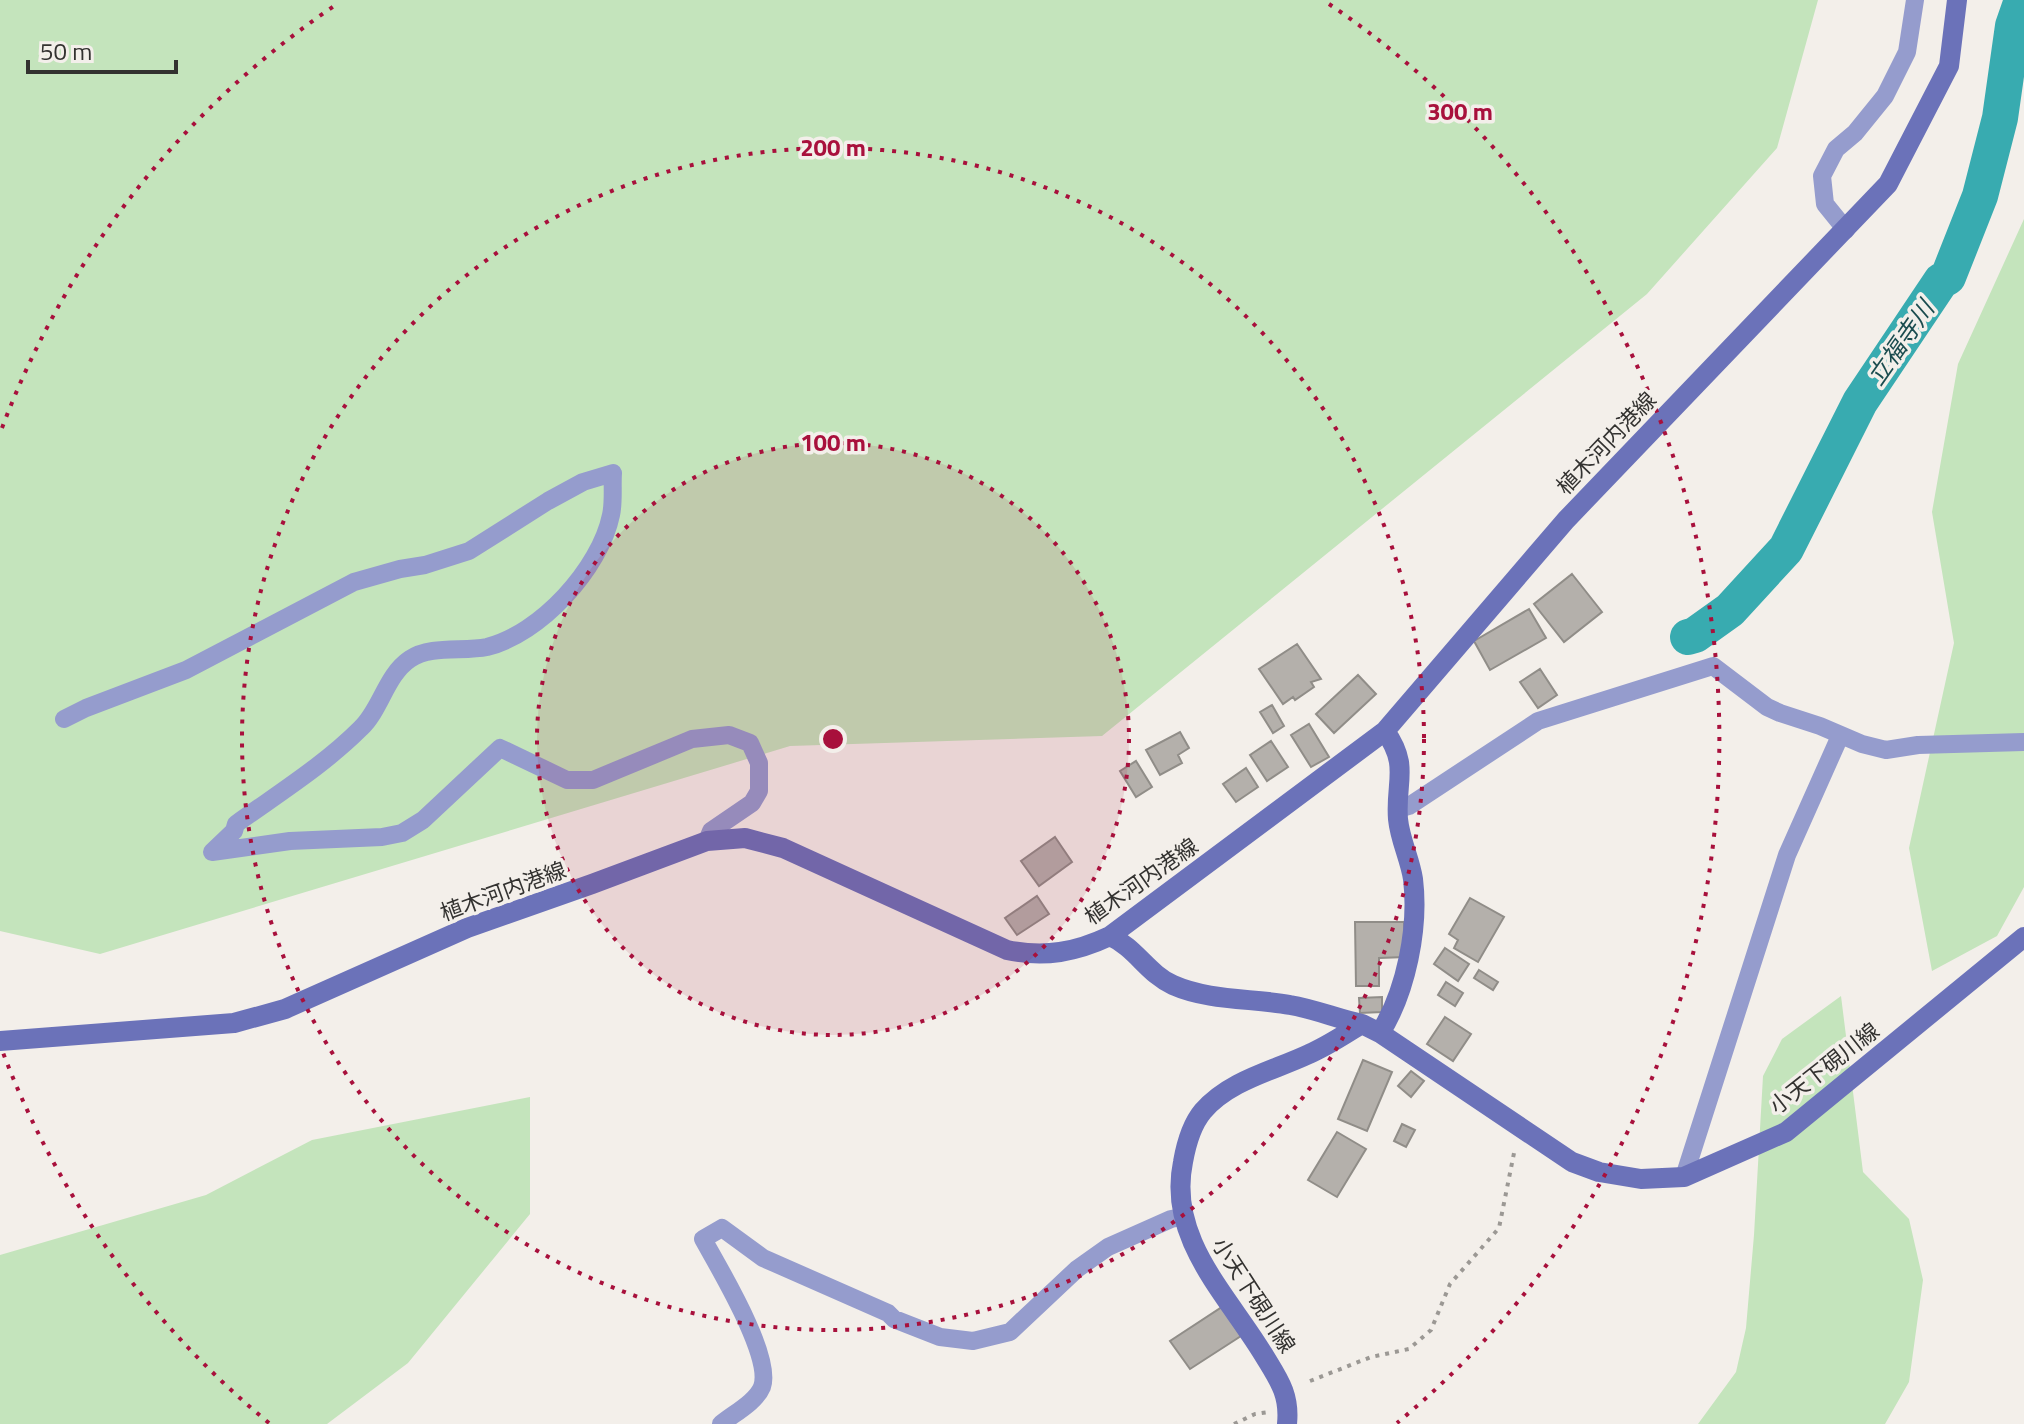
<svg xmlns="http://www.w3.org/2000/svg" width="2024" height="1424" viewBox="0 0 2024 1424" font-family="'Titillium Web','Noto Sans JP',sans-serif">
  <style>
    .green { fill: #c4e4bc }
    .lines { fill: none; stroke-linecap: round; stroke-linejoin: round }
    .river { stroke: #38abb0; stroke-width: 36 }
    .building { fill: #b4b0ab; stroke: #908d88; stroke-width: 2 }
    .path { stroke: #9b9894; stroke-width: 4; stroke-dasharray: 4 6; stroke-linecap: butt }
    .street { stroke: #959ccd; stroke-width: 18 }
    .secondary { stroke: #6b72b9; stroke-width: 20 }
    .ring { fill: none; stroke: #a8103c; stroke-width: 4; stroke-dasharray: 4 8 }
    .labels { text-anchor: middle; stroke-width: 7; stroke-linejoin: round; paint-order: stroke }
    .street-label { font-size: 22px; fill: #333230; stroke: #f3efea }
    .water-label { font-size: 24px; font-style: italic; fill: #1b4c4f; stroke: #f3efea }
    .centre { fill: #a8103c; stroke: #f3efea; stroke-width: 4 }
    .ring-label { font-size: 24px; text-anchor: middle; font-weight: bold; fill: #a8103c; stroke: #f3efea; stroke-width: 7; stroke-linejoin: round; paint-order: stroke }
  </style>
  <rect width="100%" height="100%" fill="#f3efea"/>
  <path class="green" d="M0,0H1818L1777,148L1647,294L1102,736L790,746L100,954L0,931Z
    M2024,219V887L1997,936L1932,971L1909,848L1954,643L1932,512L1958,364Z
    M1841,996L1863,1172L1909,1219L1923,1280L1909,1382L1885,1424H1698L1736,1372L1746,1328L1754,1235L1763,1076L1782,1039Z
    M530,1097V1214L408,1363L327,1424H0V1255L206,1195L312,1140Z"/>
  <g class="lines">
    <path class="river" d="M1688,637L1695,635L1730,610L1786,549L1860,402L1941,281L1948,277L1980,196L2000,118L2013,26L2022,0"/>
  </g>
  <path class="building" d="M1572,574L1602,612L1564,642L1534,604Z
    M1529,609L1546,638L1490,670L1474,641Z
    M1297,644L1321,679L1311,682L1314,687L1295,700L1293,697L1283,704L1259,669Z
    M1540,669L1557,695L1538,708L1520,682Z
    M1358,675L1376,694L1334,733L1316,714Z
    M1272,705L1284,726L1273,733L1260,712Z
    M1309,724L1329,757L1311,767L1291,735Z
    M1180,732L1189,748L1178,755L1182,763L1160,775L1146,750Z
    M1271,741L1288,767L1267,781L1250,755Z
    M1136,761L1152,787L1136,797L1120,771Z
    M1246,768L1258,787L1236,802L1223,784Z
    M1055,837L1072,862L1039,886L1021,861Z
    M1037,896L1049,914L1017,935L1005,918Z
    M1470,898L1504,917L1478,962L1454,948L1458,940L1449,934Z
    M1355,922H1404L1405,957L1379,958V986H1356Z
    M1445,948L1469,964L1458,981L1434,964Z
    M1479,970L1498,982L1493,990L1474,978Z
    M1446,982L1463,993L1455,1006L1438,995Z
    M1382,997V1012L1360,1013L1359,998Z
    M1445,1017L1471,1034L1453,1061L1427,1044Z
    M1363,1060L1392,1072L1367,1131L1338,1119Z
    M1411,1071L1424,1081L1411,1097L1398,1086Z
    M1402,1124L1415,1130L1406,1147L1394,1141Z
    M1337,1132L1366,1149L1337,1197L1308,1180Z
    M1222,1307L1241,1336L1190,1369L1170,1341Z"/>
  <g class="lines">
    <path class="path" d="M1310,1381L1371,1357L1409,1349L1431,1330L1450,1284L1499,1228L1515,1148
      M1234,1424L1255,1414L1269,1412"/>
    <path class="street" d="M1846,230L1825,204L1822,176L1836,149L1855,133L1885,96L1907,52L1915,0
      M64,719L86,708L186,670L354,582L400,569L425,565L469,551L548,501L583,482L613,473C612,486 614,502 611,515C600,569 540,634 487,647C463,652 431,645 410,659C386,675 381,709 361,728C324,765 279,793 236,824L234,831L212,852L290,841L382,837L402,833L423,820L500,748L567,780H593L692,739L729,735L750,743L759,763V791L752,803L711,831L707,841
      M1399,809L1409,806L1538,721L1713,666L1767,707L1780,713L1820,726L1862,744L1886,750L1918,745L2024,742
      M1684,1177L1787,855L1840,736
      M721,1424C733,1414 756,1402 762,1387C773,1357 719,1268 703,1239L722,1228L763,1258L888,1313L894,1319L940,1337L973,1341L1010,1332L1077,1269L1108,1247L1171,1219L1182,1217"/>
    <path class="secondary" d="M1110,936C1136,948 1148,974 1173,985C1209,1001 1252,998 1290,1005C1315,1009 1338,1019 1362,1024
      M1380,1033L1572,1162L1599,1172L1641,1179L1684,1177L1786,1132L2024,937
      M0,1041L234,1023L285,1009L467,928L592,884L707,841L745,838L783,848L1007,950C1045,958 1076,952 1110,936L1385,731L1566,520L1888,184L1949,66L1957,0
      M1287,1424C1290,1395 1279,1380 1265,1357C1228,1295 1167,1239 1183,1162C1186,1145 1192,1124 1203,1111C1230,1080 1273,1071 1309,1054C1328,1046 1345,1034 1362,1024L1380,1033C1406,992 1419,928 1413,879C1410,859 1400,840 1398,819C1395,782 1410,766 1385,731"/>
  </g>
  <circle cx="833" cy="739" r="296" fill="#a8103c" fill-opacity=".12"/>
  <g class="ring">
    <circle cx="833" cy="739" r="296"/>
    <circle cx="833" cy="739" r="591"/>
    <path d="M269 1423A887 887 0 0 1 2 1050M2 428A887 887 0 0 1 337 4M1329 4A887 887 0 0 1 1397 1423"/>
  </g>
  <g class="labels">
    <g class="street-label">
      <text transform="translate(1606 443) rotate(-46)" y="8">植木河内港線</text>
      <text transform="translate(1141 881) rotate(-35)" y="8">植木河内港線</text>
      <text transform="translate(503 891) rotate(-20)" y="8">植木河内港線</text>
      <text transform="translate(1824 1068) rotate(-38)" y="8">小天下硯川線</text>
      <text transform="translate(1254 1295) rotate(57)" y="8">小天下硯川線</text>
    </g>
    <g class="water-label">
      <text transform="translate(1901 343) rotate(-55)" y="8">立福寺川</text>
    </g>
  </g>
  <circle cx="833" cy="739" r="12" class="centre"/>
  <g class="ring-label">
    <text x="1460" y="120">300 m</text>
    <text x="833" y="156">200 m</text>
    <text x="833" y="451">100 m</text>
  </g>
  <path d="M28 60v12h148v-12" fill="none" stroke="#333230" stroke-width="4"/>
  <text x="40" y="60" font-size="24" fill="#333230" stroke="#f3efea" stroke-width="6" paint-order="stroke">50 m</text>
</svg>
